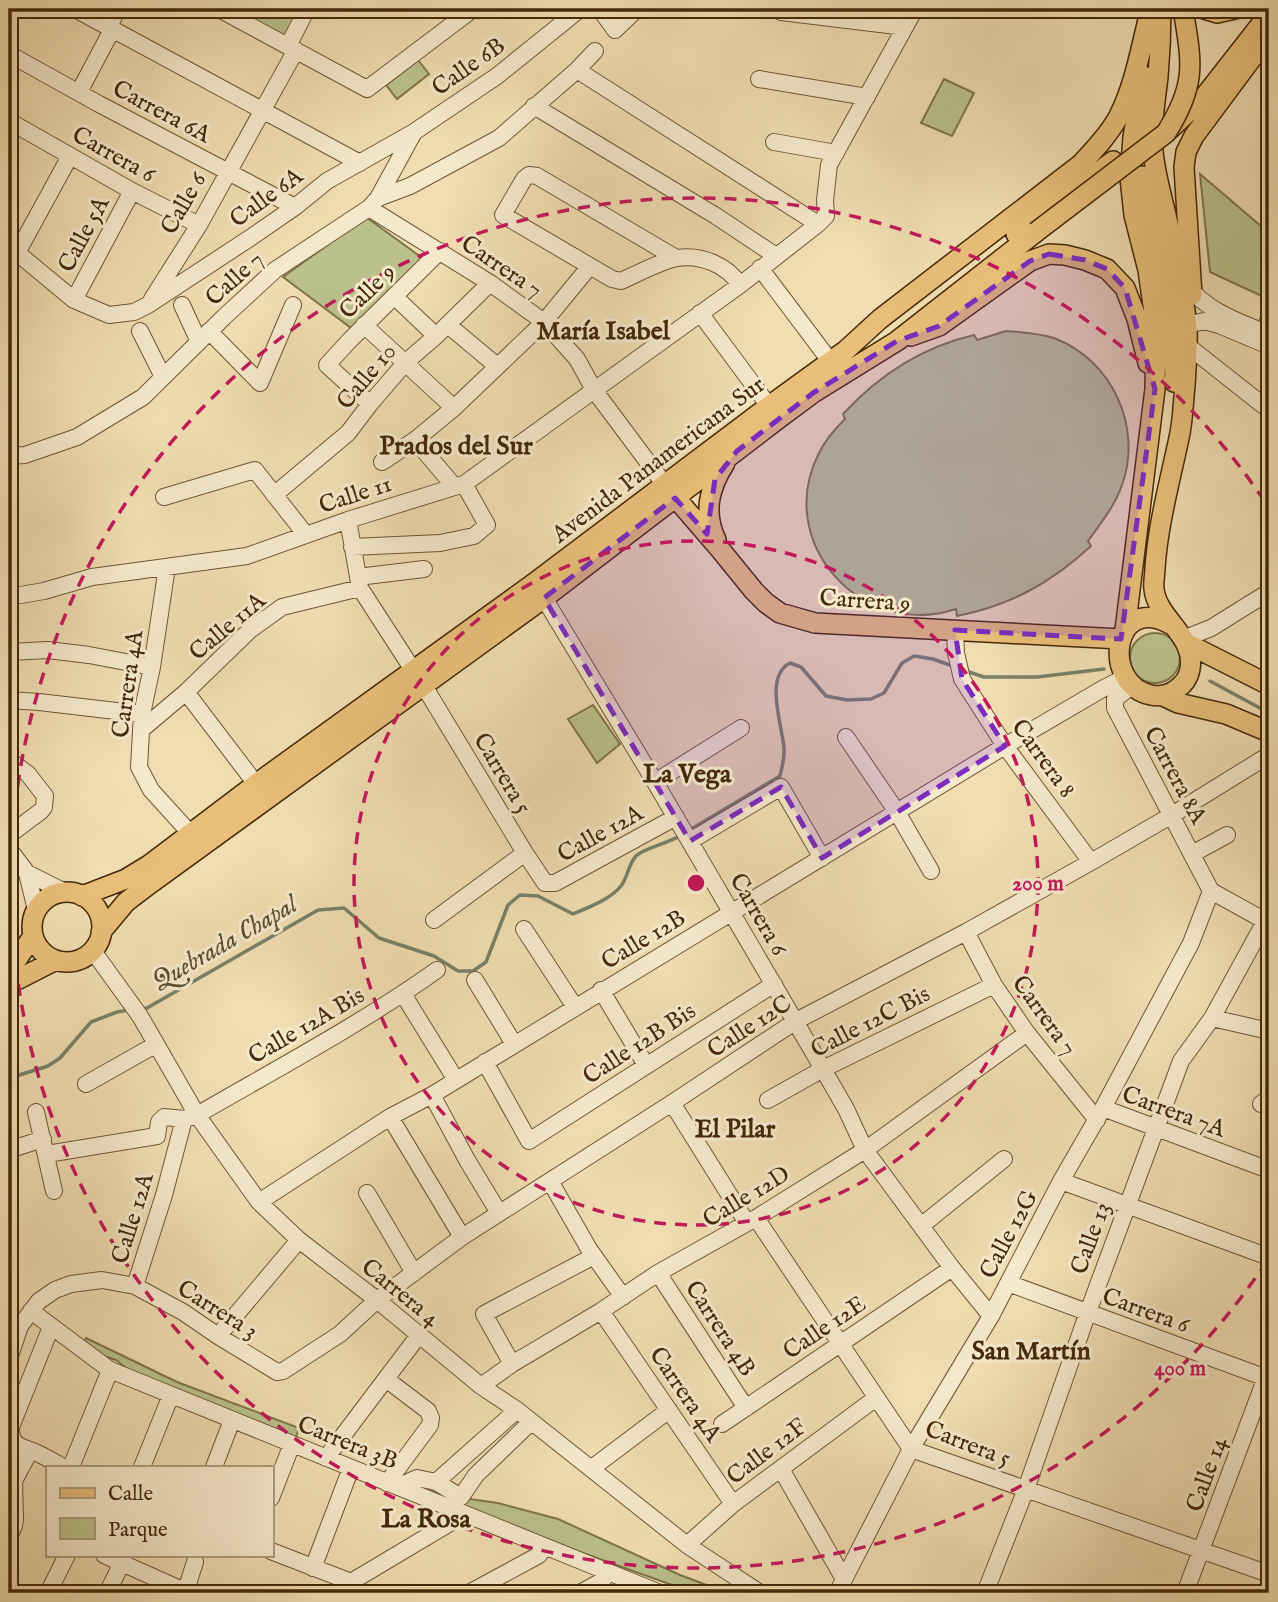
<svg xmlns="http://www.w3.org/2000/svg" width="1278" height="1602" viewBox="0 0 1278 1602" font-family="'IM FELL English',serif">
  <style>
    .green { fill: #bac18c; stroke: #7f744a; stroke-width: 2 }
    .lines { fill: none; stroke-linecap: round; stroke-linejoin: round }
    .stream { stroke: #788168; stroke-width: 3.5 }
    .minor-casing { stroke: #6f5533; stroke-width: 18 }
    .major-casing { stroke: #442809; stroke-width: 22 }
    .minor { stroke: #f5e9cc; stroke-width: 16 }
    .major { stroke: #e8be78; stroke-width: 19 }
    .major-bridge-casing { stroke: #442809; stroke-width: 22; stroke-linecap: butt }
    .major-bridge { stroke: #e8be78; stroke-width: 19 }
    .marked { fill: #7b2cbf; fill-opacity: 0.2; stroke: #7b2cbf; stroke-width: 5; stroke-dasharray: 14 9; stroke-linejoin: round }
    .ring { fill: none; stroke: #c2185b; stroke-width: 3.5; stroke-dasharray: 12 9 }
    .labels { text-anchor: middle; stroke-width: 6; stroke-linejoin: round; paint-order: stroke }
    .street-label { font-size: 24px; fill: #442809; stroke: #f5e9cc }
    .neighbourhood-label { font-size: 26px; font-weight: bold; fill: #442809; stroke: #f5e9cc }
    .water-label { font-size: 26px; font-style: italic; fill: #5a4d30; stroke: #f5e9cc }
    .centre { fill: #c2185b; stroke: #f5e9cc; stroke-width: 3.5 }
    .ring-label { font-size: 21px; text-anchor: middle; font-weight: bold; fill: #c2185b; stroke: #f5e9cc; stroke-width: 6; stroke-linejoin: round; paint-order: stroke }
  </style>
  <rect width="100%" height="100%" fill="#f0ddb1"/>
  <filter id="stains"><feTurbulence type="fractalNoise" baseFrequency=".00286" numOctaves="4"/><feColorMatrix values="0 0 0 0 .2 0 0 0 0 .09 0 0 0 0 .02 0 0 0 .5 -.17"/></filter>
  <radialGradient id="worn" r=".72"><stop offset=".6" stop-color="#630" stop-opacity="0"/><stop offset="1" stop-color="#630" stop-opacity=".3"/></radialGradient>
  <path class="green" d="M230,9H311L294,42Z
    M418,60L429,74L397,99L386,85Z
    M944,79L974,93L952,136L921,123Z
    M1200,174L1269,233V323L1260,319L1266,298L1210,272Z
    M366,217L425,260L351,328L283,277Z
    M1006,331C1022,332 1038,333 1054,338C1112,360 1143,427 1122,485C1115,506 1100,524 1088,541L1091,546C1051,583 1011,605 957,616L956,609C862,640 773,543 819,453C825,440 835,429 845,419L843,414C879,375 922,347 974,335L977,340Z
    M1130 658a25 25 0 1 1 50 0a25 25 0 1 1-50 0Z
    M593,705L620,744L597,763L568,719Z
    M86,1338L177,1382L299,1428L295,1440L132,1373L116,1360L94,1353L84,1344Z
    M416,1480L455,1497L498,1503L558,1519L680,1575L712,1587L686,1590L580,1552L408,1485Z"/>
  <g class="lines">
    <path class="stream" d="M966,671L984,677H1037L1104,669
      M1210,681L1269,713
      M688,831L780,776C782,767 785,757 784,748C782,725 764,676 790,663L801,667L826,696L847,700L871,699L884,693L902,663L914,656L933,659L955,667
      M140,1009L147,1008L318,910L344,908L379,938L434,956L458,971H473L486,962L508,905L520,895L538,896L573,914C587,908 611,899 621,886C628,877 628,865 636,856C644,848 670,843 681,835
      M9,1086L13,1077L48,1066L60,1058L91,1022L117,1012L129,1010"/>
    <g class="minor-casing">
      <path id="minor" d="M75,9L360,163
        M219,9L367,89L473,9
        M600,9L615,30L637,9
        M781,12L905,27
        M109,26L118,9
        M288,46L307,9
        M9,54L99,104L295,207
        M577,70L818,224
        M759,79L867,97
        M79,92L113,28
        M534,106L716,216L776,256
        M9,121L132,191L199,225
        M774,142L836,153
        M378,198L410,186L499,138L577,70L595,51
        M369,208L490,283L544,322L577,359L594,390L665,485
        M9,246L74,300L109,315L134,312L148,305L250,238L295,207L327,181L414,132L497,76L580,9
        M17,253L70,156
        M676,258L537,176L529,175L524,179L503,215L612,279L621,281C637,274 661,261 677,258C701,254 727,265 740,285
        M760,268L830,361
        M1186,284C1206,311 1239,322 1269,334
        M394,296L436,336
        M152,299L199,225L296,50
        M74,300L132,191
        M182,305L199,342
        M700,313L769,406
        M364,325L454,408
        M448,325L497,366
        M1187,325L1204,321L1219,325L1269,346
        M140,331L163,377
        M209,331L260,383L293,305
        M1188,346L1269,410
        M370,404L327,365L350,340L440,251
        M415,440L454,486
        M9,456L25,455L77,437L143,397L224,317L275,270L369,208L378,198L413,134
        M382,462L415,440L454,408L544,322L590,266
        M274,495L348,433L370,404L406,362L436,336L490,283
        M164,497L255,470L306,535
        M348,520L360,588L413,670
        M352,547L440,543L474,536L487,525L464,484
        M167,567L152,667L142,714L139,767L151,790L190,833
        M358,577L424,569
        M9,597L44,591L92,577L247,556L348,520L464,484L740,285L818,224L826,216L825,200L829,165L915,9
        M544,598L655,782L823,1069L846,1109L865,1150L952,1268L991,1316
        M955,630L956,653L962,679L1005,746L1091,862
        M1183,639L1211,628L1269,592
        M9,652L48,650L89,655L152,667
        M1133,685L1115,699V708L1211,891
        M424,686L525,853L545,883H555L676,817
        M186,692L256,784
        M9,700L39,702L142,714
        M141,730L186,692L250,630L282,607L360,588
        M846,737L897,812L931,871
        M9,760L28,774L45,796L44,807L41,811L9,835
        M655,782L741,728
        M690,841L781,787L822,858
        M9,849L27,873L65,892
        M1192,854L1227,835
        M27,873L36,910
        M1211,891L1269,923
        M434,920L525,853
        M524,929L575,1007
        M966,932L994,985L1027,1033L1097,1120
        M93,951L140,1016L197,1115L259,1202L299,1240L377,1300L481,1386L517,1410L687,1545L760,1593
        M475,980L514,1044
        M601,990L646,1065
        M403,994L456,1080
        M1212,1018L1269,1031
        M485,1062L529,1141L774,984
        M86,1084L155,1045
        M432,1095L467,1160L499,1213
        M768,1100L823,1069L994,985
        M672,1103L747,1223
        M1261,1104L1269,1098
        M1103,1108L1269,1170
        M36,1112L54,1191
        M390,1117L462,1237
        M9,1150L43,1139
        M47,1154L157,1136L159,1122L164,1117L184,1119
        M550,1181L589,1249L623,1297
        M1061,1181L1269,1257
        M367,1193L414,1273
        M259,1202L390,1117L432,1095L1005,746L1104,688L1126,677
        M756,1218L911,1449L1269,1574
        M921,1226L1004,1159
        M658,1273L746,1408
        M1008,1283L1269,1379
        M135,1286L164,1195L184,1119L197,1115C278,1068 361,1024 437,970
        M31,1311L110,1370L660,1593
        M601,1311L733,1504
        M51,1327L11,1427C11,1448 22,1446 37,1453C46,1457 54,1462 63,1467
        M218,1336L299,1240
        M9,1359L20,1326L39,1301L55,1290L71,1284L102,1280L135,1286L183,1312L218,1336L277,1372L283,1371L340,1334L377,1300L462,1237L672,1103L796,1021L966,932L1091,862L1172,815L1269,755
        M512,1364L484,1314L594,1256
        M386,1379L428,1411L431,1418L430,1425L387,1483
        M481,1386L512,1364L601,1311L658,1273L756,1218L865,1150L1027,1033
        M722,1424L952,1268
        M326,1458L419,1335
        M71,1467L110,1370
        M142,1467L171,1395
        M214,1467L232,1420
        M592,1468L669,1410
        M781,1469L844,1579
        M436,1482L517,1410
        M398,1487L417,1478L436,1482L461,1497L476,1475L531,1422
        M271,1498L292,1444
        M9,1537L14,1526L15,1519L14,1481L30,1451
        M687,1545L733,1504L876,1398
        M271,1551L351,1582
        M104,1555L189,1593
        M313,1568L351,1468
        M351,1582L465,1514
        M187,1587L195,1562
        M48,1593L67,1555
        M107,1593L122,1563
        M469,1593L539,1555L544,1546
        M580,1593L602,1581L608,1572
        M837,1593L911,1449L991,1316L1061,1181L1103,1108L1191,943L1211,891
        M985,1593L1026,1489L1088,1312L1181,1061L1212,1018L1269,914
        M1185,1593L1269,1369"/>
    </g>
    <g class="major-casing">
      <path id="major" d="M1161,9C1161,32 1160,54 1158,77C1155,102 1151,126 1153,151C1155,175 1163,200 1168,224C1175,258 1184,293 1187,328C1188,347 1186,366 1185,386C1183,403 1183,421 1179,438C1170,481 1158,524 1155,568C1155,575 1153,582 1154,589C1157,619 1196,636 1190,669C1187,686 1168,699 1151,695C1101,685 1112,593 1170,624
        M1204,9L1217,13L1235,9
        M1169,130L1204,97L1269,14
        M1143,176L1168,299L1175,374L1174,382
        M1016,234L1113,161
        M1192,295L1184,167L1186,152L1194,136L1269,35
        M911,336L939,326L1030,261L1049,254L1065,255L1085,260L1107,269L1125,288L1137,319L1148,363
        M668,489L719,548L754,591L766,603L780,613L815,623L1121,639
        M716,540C703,512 709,488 725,463
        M1125,630L1155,389L1156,327L1148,270L1134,215L1130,178L1133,137L1144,76
        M1186,643L1269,685
        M1163,696L1178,703L1226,714L1269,732
        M32 927a35 35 0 1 1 70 0a35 35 0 1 1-70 0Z
        M82,896L126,879L149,865L256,784L533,584L769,406L845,351L880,319L1081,164C1095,149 1109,134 1119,116C1134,86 1140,52 1148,20
        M101,932L126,902L151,883L544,598L778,419L813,393L897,341L1036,232
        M9,971L33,936
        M9,984L56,960"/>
    </g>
    <use href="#minor" class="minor"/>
    <use href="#major" class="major"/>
    <g class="major-bridge-casing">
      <path id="major-bridge" d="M1036,232L1166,133C1197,84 1192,63 1183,9"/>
    </g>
    <use href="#major-bridge" class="major-bridge"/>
  </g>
  <path class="marked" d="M1049,254L1085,260L1107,269L1125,288L1155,389L1121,639L955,630L962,679L1005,746L822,858L781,787L690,841L544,598L675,498L707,534L715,479L737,451L813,393L897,341L939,326L1030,261Z"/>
  <g class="ring">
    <circle cx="696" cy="883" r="342"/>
    <path d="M1267 1261A685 685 0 1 1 1267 505"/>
  </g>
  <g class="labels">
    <g class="street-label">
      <text transform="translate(468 66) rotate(-35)" y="8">Calle 6B</text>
      <text transform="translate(162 111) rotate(28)" y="8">Carrera 6A</text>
      <text transform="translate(114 154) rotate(29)" y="8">Carrera 6</text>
      <text transform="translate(266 197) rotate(-36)" y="8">Calle 6A</text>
      <text transform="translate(183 203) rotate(-60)" y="8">Calle 6</text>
      <text transform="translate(83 234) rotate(-62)" y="8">Calle 5A</text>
      <text transform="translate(502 266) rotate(34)" y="8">Carrera 7</text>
      <text transform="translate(234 278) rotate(-42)" y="8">Calle 7</text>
      <text transform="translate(367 291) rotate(-44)" y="8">Calle 9</text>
      <text transform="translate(366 376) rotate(-50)" y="8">Calle 10</text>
      <text transform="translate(658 459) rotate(-37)" y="8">Avenida Panamericana Sur</text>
      <text transform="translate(355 494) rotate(-18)" y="8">Calle 11</text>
      <text transform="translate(865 600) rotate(4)" y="8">Carrera 9</text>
      <text transform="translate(227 626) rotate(-40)" y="8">Calle 11A</text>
      <text transform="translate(127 684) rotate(-82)" y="8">Carrera 4A</text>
      <text transform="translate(1044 758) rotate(54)" y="8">Carrera 8</text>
      <text transform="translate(503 773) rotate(59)" y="8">Carrera 5</text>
      <text transform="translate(1176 775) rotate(62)" y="8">Carrera 8A</text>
      <text transform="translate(600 833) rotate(-29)" y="8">Calle 12A</text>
      <text transform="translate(759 914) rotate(60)" y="8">Carrera 6</text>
      <text transform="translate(643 939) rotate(-31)" y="8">Calle 12B</text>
      <text transform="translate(1045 1015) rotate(54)" y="8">Carrera 7</text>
      <text transform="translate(870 1021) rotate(-27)" y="8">Calle 12C Bis</text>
      <text transform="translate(306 1025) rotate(-30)" y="8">Calle 12A Bis</text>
      <text transform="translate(749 1026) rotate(-33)" y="8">Calle 12C</text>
      <text transform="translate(639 1043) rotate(-33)" y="8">Calle 12B Bis</text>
      <text transform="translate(1174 1111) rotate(20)" y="8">Carrera 7A</text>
      <text transform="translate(746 1196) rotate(-31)" y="8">Calle 12D</text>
      <text transform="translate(132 1218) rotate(-73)" y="8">Calle 12A</text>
      <text transform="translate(1008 1234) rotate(-62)" y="8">Calle 12G</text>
      <text transform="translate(1090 1238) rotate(-70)" y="8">Calle 13</text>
      <text transform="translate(401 1292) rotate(39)" y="8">Carrera 4</text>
      <text transform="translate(218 1309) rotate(32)" y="8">Carrera 3</text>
      <text transform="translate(1146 1310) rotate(20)" y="8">Carrera 6</text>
      <text transform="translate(824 1327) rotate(-34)" y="8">Calle 12E</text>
      <text transform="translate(721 1328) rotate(57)" y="8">Carrera 4B</text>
      <text transform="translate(686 1394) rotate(56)" y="8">Carrera 4A</text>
      <text transform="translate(348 1442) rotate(22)" y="8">Carrera 3B</text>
      <text transform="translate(968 1443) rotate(21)" y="8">Carrera 5</text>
      <text transform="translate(766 1451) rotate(-37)" y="8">Calle 12F</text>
      <text transform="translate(1206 1474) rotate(-70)" y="8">Calle 14</text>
    </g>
    <g class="neighbourhood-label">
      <text x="603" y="339">María Isabel</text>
      <text x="456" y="454">Prados del Sur</text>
      <text x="687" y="782">La Vega</text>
      <text x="735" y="1137">El Pilar</text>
      <text x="1031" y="1359">San Martín</text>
      <text x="426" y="1527">La Rosa</text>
    </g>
    <g class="water-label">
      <text transform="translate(224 942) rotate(-30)" y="9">Quebrada Chapal</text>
    </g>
  </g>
  <circle cx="696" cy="883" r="10" class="centre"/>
  <g class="ring-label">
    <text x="1038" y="890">200 m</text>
    <text x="1180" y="1375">400 m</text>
  </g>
  <rect width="1278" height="1602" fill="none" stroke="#f0ddb1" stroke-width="35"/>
  <rect x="10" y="10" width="1257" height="1581" fill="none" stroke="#442809" stroke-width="3.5"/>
  <rect x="18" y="18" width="1243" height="1567" fill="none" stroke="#442809" stroke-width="2"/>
  <rect x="46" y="1466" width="228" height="91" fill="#f5e9cc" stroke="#ae9c7e" stroke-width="2"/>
  <rect x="60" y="1488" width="35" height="10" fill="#e8be78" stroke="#ae9c7e" stroke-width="2"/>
  <text x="108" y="1500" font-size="21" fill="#442809">Calle</text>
  <rect x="60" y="1518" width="35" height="21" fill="#bac18c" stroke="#ae9c7e" stroke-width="2"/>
  <text x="108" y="1536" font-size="21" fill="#442809">Parque</text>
  <rect width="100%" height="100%" filter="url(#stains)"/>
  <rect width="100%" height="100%" fill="url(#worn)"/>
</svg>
